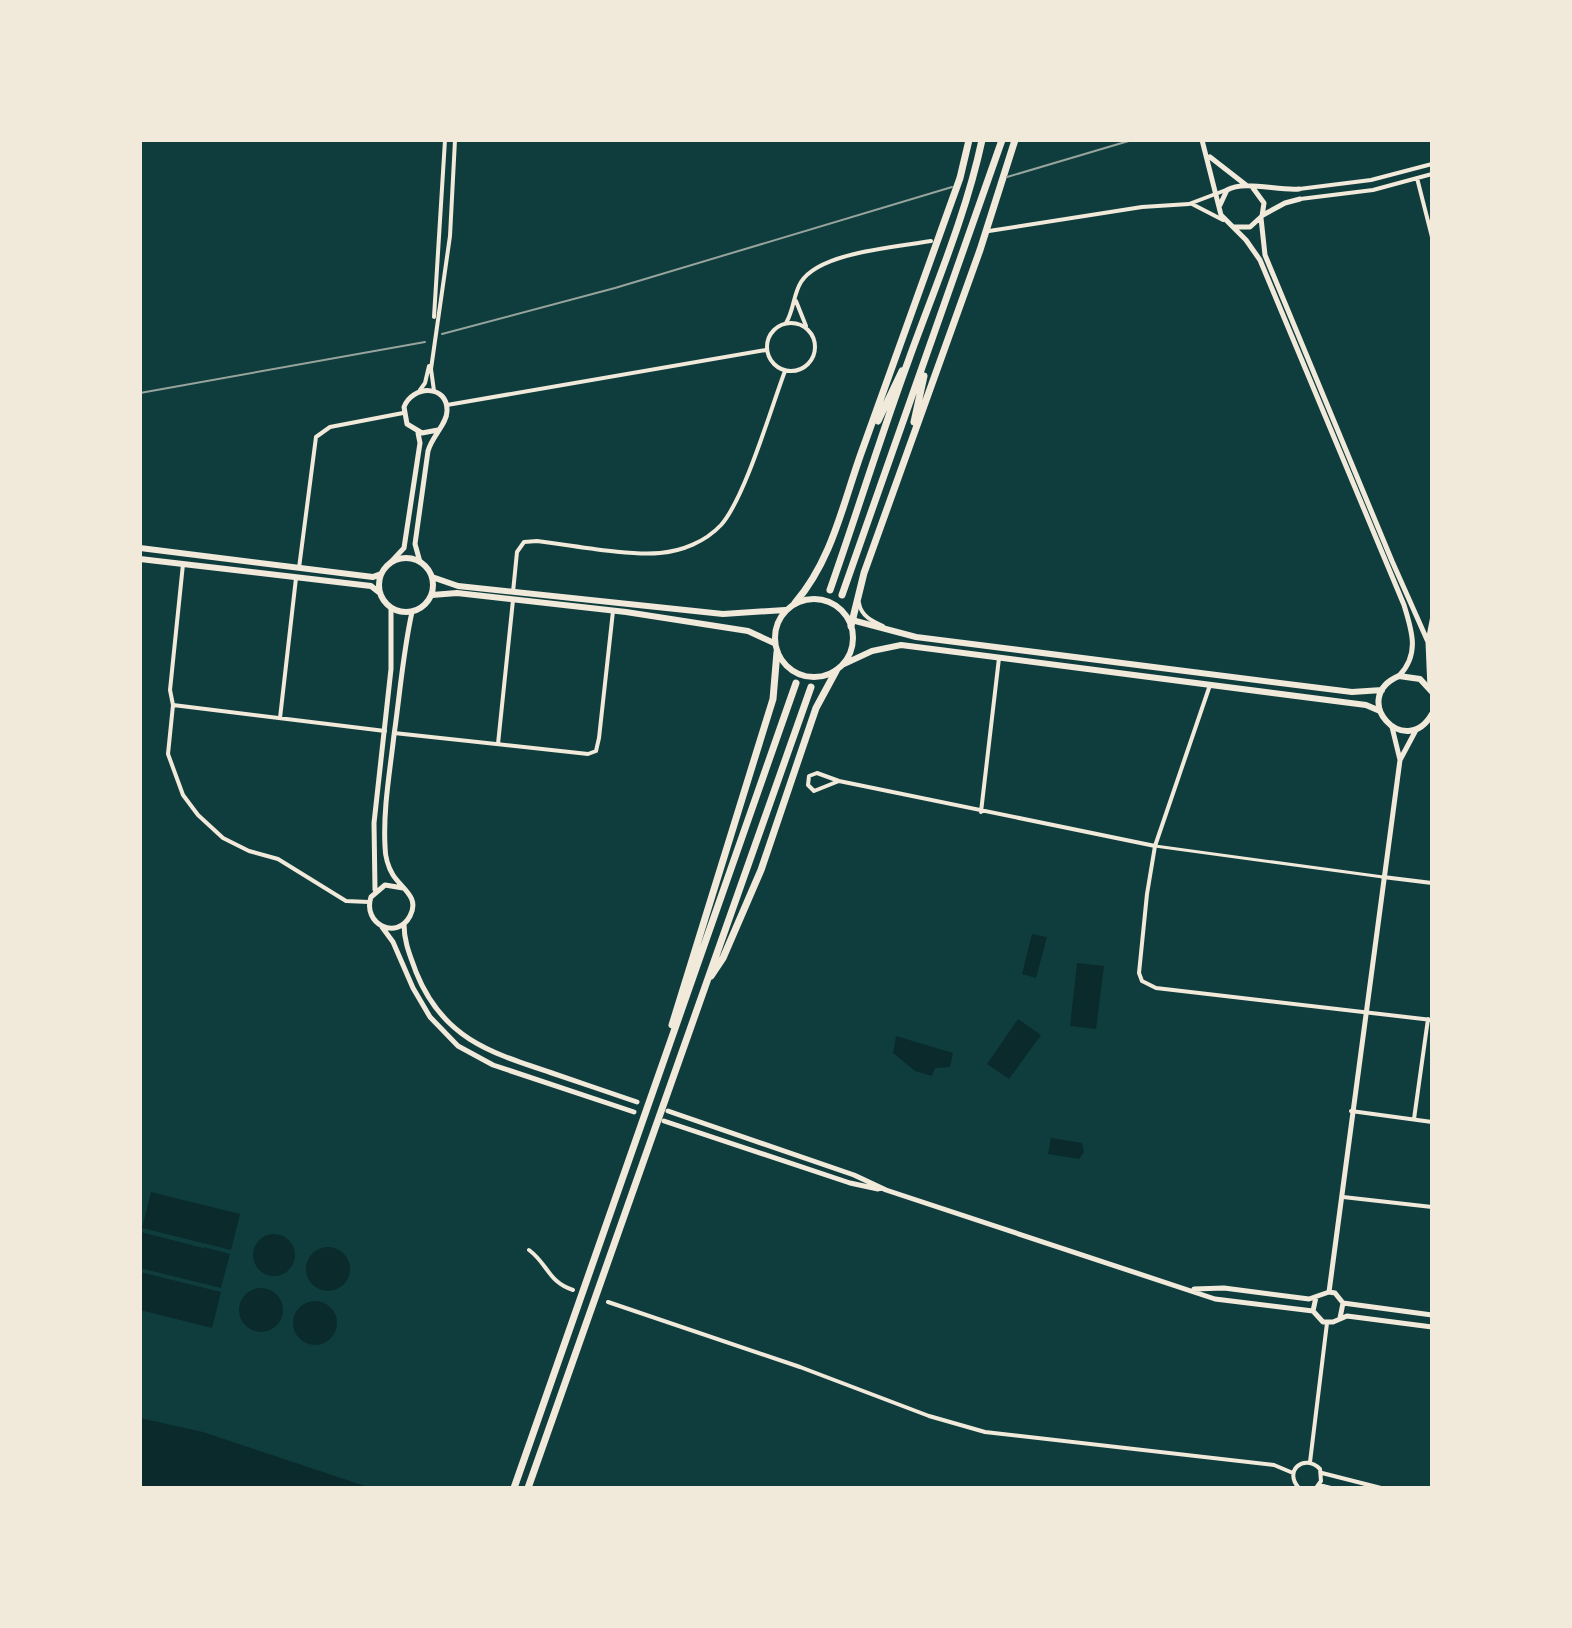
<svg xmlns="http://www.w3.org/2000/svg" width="1572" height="1628" viewBox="0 0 1572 1628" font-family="Roboto,sans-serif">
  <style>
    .water { fill: #0a2a2b }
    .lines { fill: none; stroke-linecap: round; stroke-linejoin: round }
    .pedestrian { stroke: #f1e9da; stroke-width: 3 }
    .minor { stroke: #f1e9da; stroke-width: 4 }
    .secondary { stroke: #f1e9da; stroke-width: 5 }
    .primary { stroke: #f1e9da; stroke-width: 6 }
    .motorway { stroke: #f1e9da; stroke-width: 7 }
    .rail { stroke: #97a49c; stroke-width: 2 }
  </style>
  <rect width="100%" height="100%" fill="#0f3d3e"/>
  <path class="water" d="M1032,934L1047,937L1036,978L1022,974Z
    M1077,963L1104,966L1096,1029L1070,1026Z
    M1018,1019L1041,1035L1009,1079L987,1064Z
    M896,1036L953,1053L950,1067L935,1068L932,1076L915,1071L893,1053Z
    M1051,1138L1082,1143L1084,1152L1079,1159L1048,1154Z
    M151,1192L240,1214L231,1250L142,1228Z
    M141,1232L203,1248L201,1255L204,1247L230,1254L221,1288L140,1268Z
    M253 1255a21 21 0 1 1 42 0a21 21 0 1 1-42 0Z
    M306 1269a22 22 0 1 1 44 0a22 22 0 1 1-44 0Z
    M140,1272L221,1292L212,1328L140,1310Z
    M239 1310a22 22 0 1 1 44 0a22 22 0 1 1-44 0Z
    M293 1323a22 22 0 1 1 44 0a22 22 0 1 1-44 0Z
    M140,1418L203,1432L371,1488H140Z"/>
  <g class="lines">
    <path class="pedestrian" d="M1155,846L1383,877"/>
    <path class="minor" d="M1417,178L1432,237
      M1299,189L1371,180L1432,164
      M1300,199L1373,190L1432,174
      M1192,204L1223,220
      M989,231L1142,207L1189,204L1226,190
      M796,301L806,326
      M434,317L445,140
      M767 347a24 24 0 1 1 48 0a24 24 0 1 1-48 0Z
      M786,323C794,310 793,295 801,282C820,252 897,247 931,241
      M420,390L425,383L429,366
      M434,391L431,369L450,236L455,140
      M447,405L766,350
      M183,564L170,690L173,705L168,754L183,795L198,815L223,838L249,851L278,859L346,901L369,902
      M299,568L316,437L330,427L403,413
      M513,592L517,552L524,542L537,541C572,545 626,556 660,553C682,551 705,542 721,525C745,498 771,408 785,371
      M859,603C861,616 872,621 883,626
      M1428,639L1432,618
      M1210,685L1155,846L1147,894L1139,973L1142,981L1156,988L1432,1020
      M173,705L385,731
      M280,718L296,578
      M394,733L588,754L596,751L599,738L613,611
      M498,744L513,600
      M839,781L814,791L808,785L809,776L817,773L839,781L1155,846
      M981,812L999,658
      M1383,877L1432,883
      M1351,1111L1432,1122
      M1414,1119L1428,1019
      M1343,1197L1432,1207
      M529,1250C548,1264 548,1282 573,1290
      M608,1302L800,1367L929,1416L985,1432L1274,1465L1293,1473
      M1310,1462L1327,1323
      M1322,1473L1381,1488
      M1319,1485L1331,1488
      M1299,1488C1283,1471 1304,1453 1320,1469L1321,1481L1316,1488"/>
    <path class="secondary" d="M1202,140L1221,215L1246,240L1260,260L1404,605C1412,631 1420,654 1399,676
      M1210,157L1246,185
      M1220,205L1227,190C1244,180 1278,191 1299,189
      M1263,215L1285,203L1300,199
      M1261,218L1265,255L1392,561L1428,642L1430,689
      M1234,227H1250L1262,216L1264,203L1253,188
      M420,562L415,544L428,451C432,436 447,424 447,411C448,384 412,385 404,407L407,424L422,433L438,430
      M389,564L404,548L420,443L418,433
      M1392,727L1400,760
      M403,888L385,885L371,897C362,924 397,941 410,916C420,897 402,889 393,875C388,867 385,855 385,846C383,809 390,771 394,735C400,694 403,652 412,612
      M375,890L374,823L391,669V609
      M404,924C404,942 410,955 416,972C442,1037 488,1052 549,1072C578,1082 608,1092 637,1102
      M382,927L393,942L413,988L430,1017L458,1046L493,1065L634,1112
      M668,1111L854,1175L886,1190L1215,1299L1313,1311
      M664,1121L850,1183L878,1189
      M1194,1289L1224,1288L1309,1299L1329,1292L1335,1293L1343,1303L1340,1318
      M1329,1292L1400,760L1416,730
      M1316,1297L1313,1311L1323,1322H1333L1347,1316L1432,1327
      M1343,1303L1432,1315"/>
    <path class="primary" d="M140,548L373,577L381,574
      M379 585a27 27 0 1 1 54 0a27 27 0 1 1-54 0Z
      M140,559L371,586L380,593
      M432,577L458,586L723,614L785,610
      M432,595L457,593L626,612L748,631L774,643
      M775 638a39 39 0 1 1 78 0a39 39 0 1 1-78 0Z
      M848,619L916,637L1352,692L1382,690
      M844,664L872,651L901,645L1366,705L1380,711
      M1432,692L1420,679L1399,676C1348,698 1405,761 1432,714"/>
    <path class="motorway" d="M878,421L902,371
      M914,422L924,376
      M830,590C857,513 881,435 909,359C935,287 966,215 982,140
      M842,595L1002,140
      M795,603C833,559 843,502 863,448C896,358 928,268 960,178L969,140
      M851,626L864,573L980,250L1015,140
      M711,976L723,958L761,870L816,708L836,671
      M672,1025L773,699L777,652
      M514,1488L796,683
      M528,1488L811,687"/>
    <path class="rail" d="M1007,177L1132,140
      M442,334L615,288L952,187
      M140,393L425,342"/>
  </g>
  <rect width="1572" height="1628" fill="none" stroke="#f1e9da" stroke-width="284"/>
</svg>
